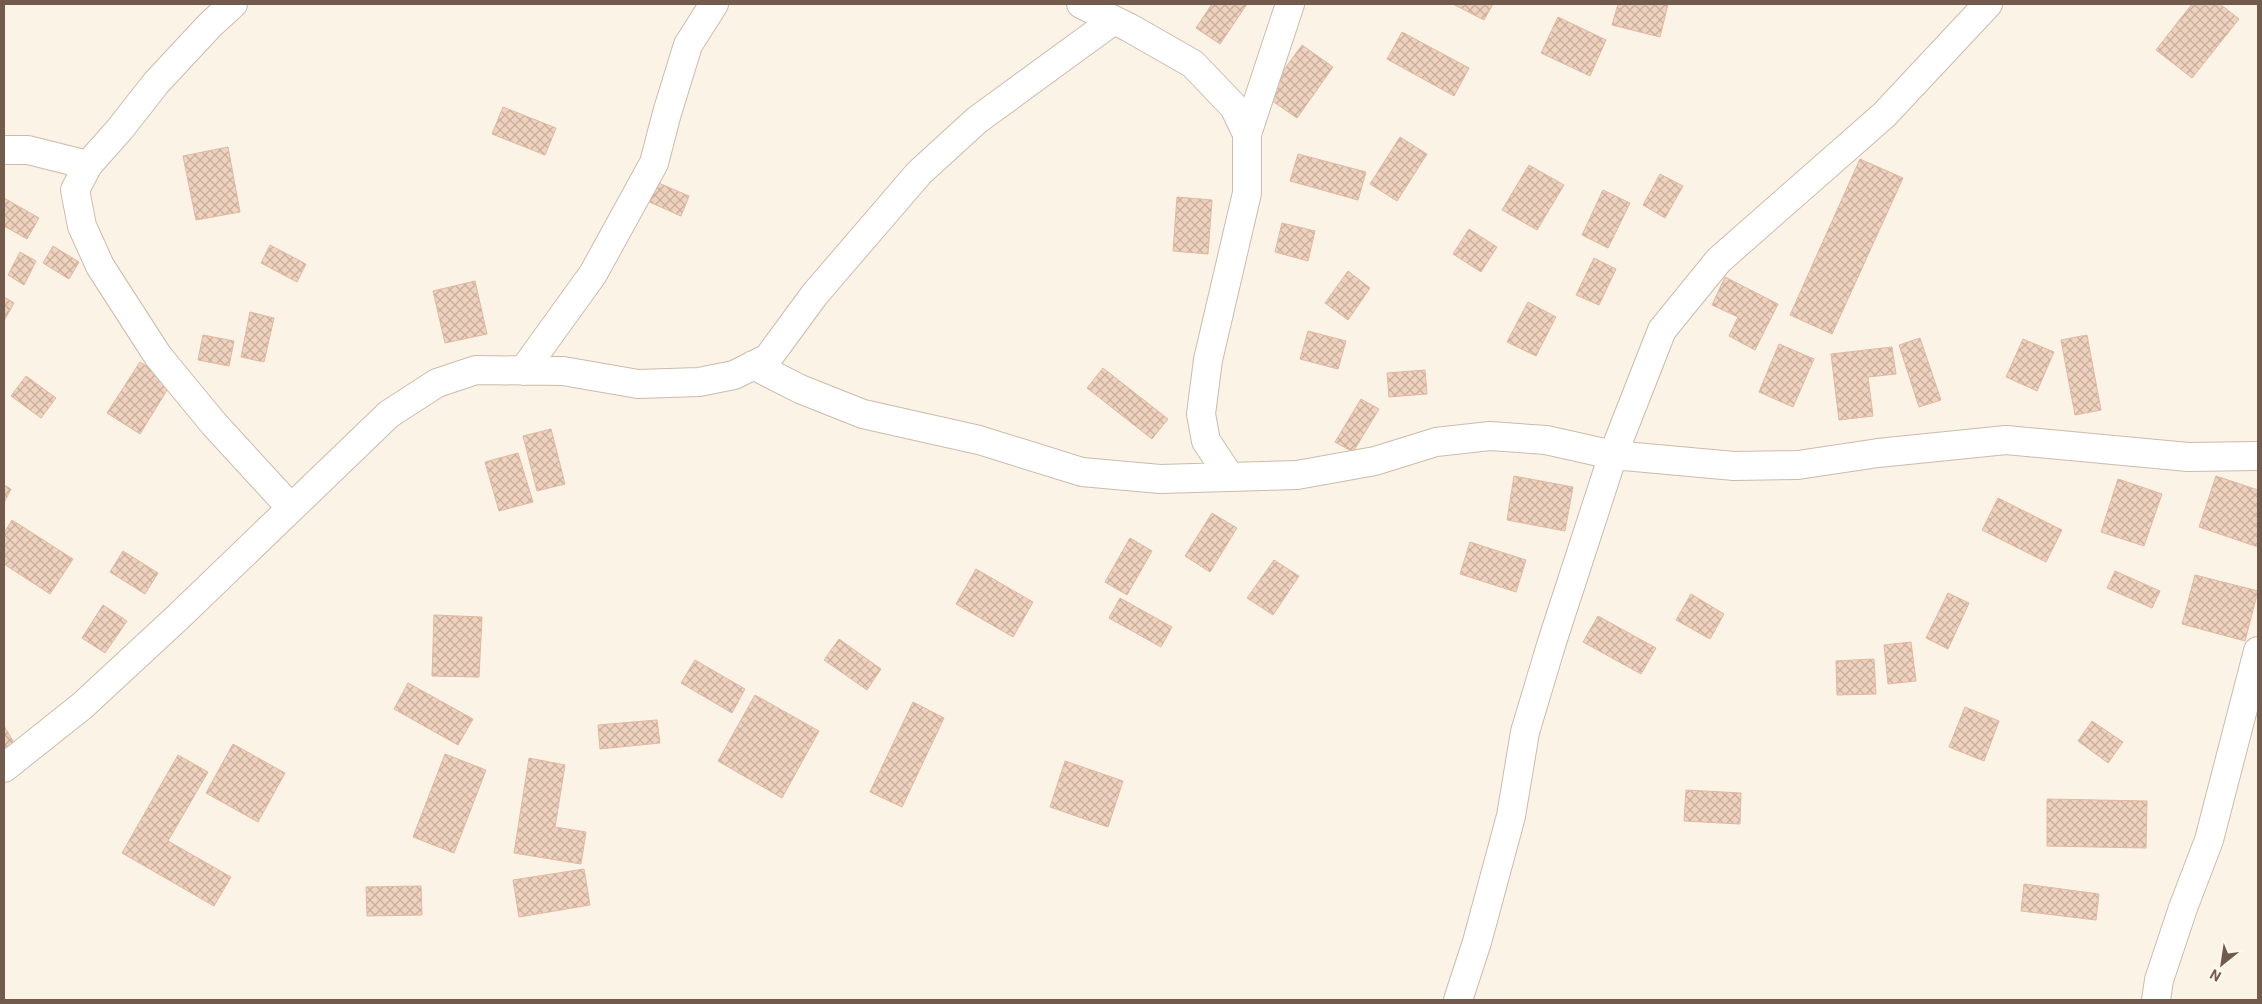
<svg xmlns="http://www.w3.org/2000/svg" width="2262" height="1004" viewBox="0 0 2262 1004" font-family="Roboto,sans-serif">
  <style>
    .building { fill: url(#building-cross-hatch); stroke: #e1b9a0 }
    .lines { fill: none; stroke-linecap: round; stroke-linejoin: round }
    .street-casing { stroke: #ccbbac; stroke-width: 30 }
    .street { stroke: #fff; stroke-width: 28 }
  </style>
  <defs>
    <pattern id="building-cross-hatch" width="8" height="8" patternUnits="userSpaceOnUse" patternTransform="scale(1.25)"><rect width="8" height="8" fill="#efd2be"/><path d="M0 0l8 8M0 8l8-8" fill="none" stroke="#c6ad9d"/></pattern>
  </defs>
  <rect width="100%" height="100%" fill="#fbf3e5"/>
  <path class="building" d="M1212,4H1247L1220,44L1196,28Z
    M1453,4H1493L1484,20Z
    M1618,4H1668L1660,37L1612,25Z
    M2192,4H2220L2239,19L2192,78L2156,50Z
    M1558,17L1606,40L1590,76L1541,53Z
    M1402,32L1469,68L1454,96L1387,59Z
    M1302,45L1333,67L1297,118L1265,96Z
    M503,107L556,128L545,155L492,134Z
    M1400,137L1427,154L1397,201L1370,184Z
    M228,147L240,212L196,220L183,156Z
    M1298,154L1366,172L1358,200L1290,181Z
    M1860,159L1903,178L1832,334L1790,315Z
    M1529,165L1564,185L1537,230L1502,210Z
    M1660,174L1683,186L1665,218L1643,205Z
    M654,181L689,196L681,216L645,200Z
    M1603,190L1630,203L1608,248L1582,235Z
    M1177,197L1212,200L1208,254L1173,251Z
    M4,198L39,218L27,239L4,226Z
    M1282,223L1315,231L1308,261L1275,252Z
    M1469,229L1497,247L1481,272L1453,254Z
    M270,245L306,264L297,282L261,263Z
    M53,246L79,262L69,279L43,263Z
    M20,252L36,261L24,285L8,275Z
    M1594,258L1616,269L1599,305L1576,295Z
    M1348,271L1370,288L1348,320L1325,303Z
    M1725,277L1778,304L1755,350L1729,336L1738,317L1712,305Z
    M475,281L487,334L445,343L433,291Z
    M4,297L14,303L4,321Z
    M1528,302L1556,317L1536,356L1507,342Z
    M250,312L274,318L264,362L241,357Z
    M1308,331L1346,341L1338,369L1300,359Z
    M203,335L234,341L229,366L198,360Z
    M2087,335L2101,410L2075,415L2061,340Z
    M1920,338L1941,400L1919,407L1899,345Z
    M2023,339L2054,352L2037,391L2006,377Z
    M1779,344L1814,359L1793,407L1759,392Z
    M1892,347L1896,374L1868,377L1873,416L1839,420L1831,354Z
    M140,362L172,382L140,434L107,413Z
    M1103,368L1168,419L1152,439L1087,388Z
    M1425,370L1427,394L1389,397L1387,373Z
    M26,376L56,398L41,418L11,396Z
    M1361,399L1379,409L1353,452L1335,442Z
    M551,429L565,484L537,491L523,436Z
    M518,453L533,502L499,511L485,462Z
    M1514,476L1573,487L1565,531L1507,520Z
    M2216,476L2258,490V547L2199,527Z
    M2118,479L2162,494L2144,546L2101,532Z
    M4,485L11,489L4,503Z
    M1998,498L2062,530L2046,562L1982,530Z
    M1212,513L1237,528L1210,572L1185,556Z
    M12,520L73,559L50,594L4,564V533Z
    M1130,538L1152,551L1127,595L1105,582Z
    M1470,542L1526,560L1516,592L1460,574Z
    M123,551L158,573L145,594L110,572Z
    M1274,560L1299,576L1273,615L1247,598Z
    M976,569L1033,602L1013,637L956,604Z
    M2115,571L2160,591L2152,608L2107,588Z
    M2195,575L2258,591L2245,641L2182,624Z
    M1948,593L1969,603L1948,649L1926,638Z
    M1691,594L1724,614L1710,639L1676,620Z
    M1120,598L1172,627L1161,647L1109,618Z
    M103,605L127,621L105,653L82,638Z
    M434,615L482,617L479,677L432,676Z
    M1598,616L1656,648L1641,674L1583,642Z
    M839,639L881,669L867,690L824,660Z
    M1911,642L1916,681L1888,684L1884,645Z
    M1874,659L1876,694L1837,695L1836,661Z
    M695,660L745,689L732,713L681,683Z
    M408,683L473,719L458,745L394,709Z
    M755,695L819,731L782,798L718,761Z
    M913,702L944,718L902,807L870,792Z
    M1965,707L1999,721L1984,761L1949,747Z
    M657,720L660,743L600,749L598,725Z
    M2092,721L2123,742L2108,763L2078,741Z
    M4,726L19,751L4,760Z
    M233,744L285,773L258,822L206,793Z
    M445,754L486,770L454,853L413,837Z
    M178,755L208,772L168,841L231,877L214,906L122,853Z
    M529,758L565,765L555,827L586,832L581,864L514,853Z
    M1065,761L1123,781L1108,827L1050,807Z
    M1686,790L1741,793L1740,824L1684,821Z
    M2047,799L2147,801L2146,848L2047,846Z
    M584,869L590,905L519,917L513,880Z
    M2024,884L2099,894L2096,920L2021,911Z
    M421,886L422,915L367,916L366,887Z"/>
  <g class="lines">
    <g class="street-casing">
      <path id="street" d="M233,4L210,25L156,83L120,129L88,165L75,190L82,226L100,266L158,356L214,424L291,508
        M1081,4L1130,28L1193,64L1234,107L1247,134V193L1208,360L1201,414L1206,441L1230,477
        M1247,134L1290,4
        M4,150H28L88,165
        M753,365L800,389L863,414L979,440L1082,472L1160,479L1297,475L1375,461L1436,442L1490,436L1546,440L1613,455L1734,466L1798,465L1878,453L2006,440L2188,457L2258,456
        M523,371L593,274L654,163L667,113L688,45L714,4
        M4,768L82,706L177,618L389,414L437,383L476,370L563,371L638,384L699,382L734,375L768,358L815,294L919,173L977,120L1114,20
        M1458,1000L1477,942L1511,816L1525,732L1552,642L1613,455L1662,330L1719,260L1884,115L1988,4
        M2156,1000L2159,980L2183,908L2209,840L2258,651"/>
    </g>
    <use href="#street" class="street"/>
  </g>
  <rect width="2262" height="1004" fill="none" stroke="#725a4c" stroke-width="10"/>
  <g transform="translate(2222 964) rotate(210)" stroke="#fef7eb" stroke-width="4" paint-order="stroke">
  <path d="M0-4L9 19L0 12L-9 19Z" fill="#725a4c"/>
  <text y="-8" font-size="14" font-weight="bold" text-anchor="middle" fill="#725a4c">N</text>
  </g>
</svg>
